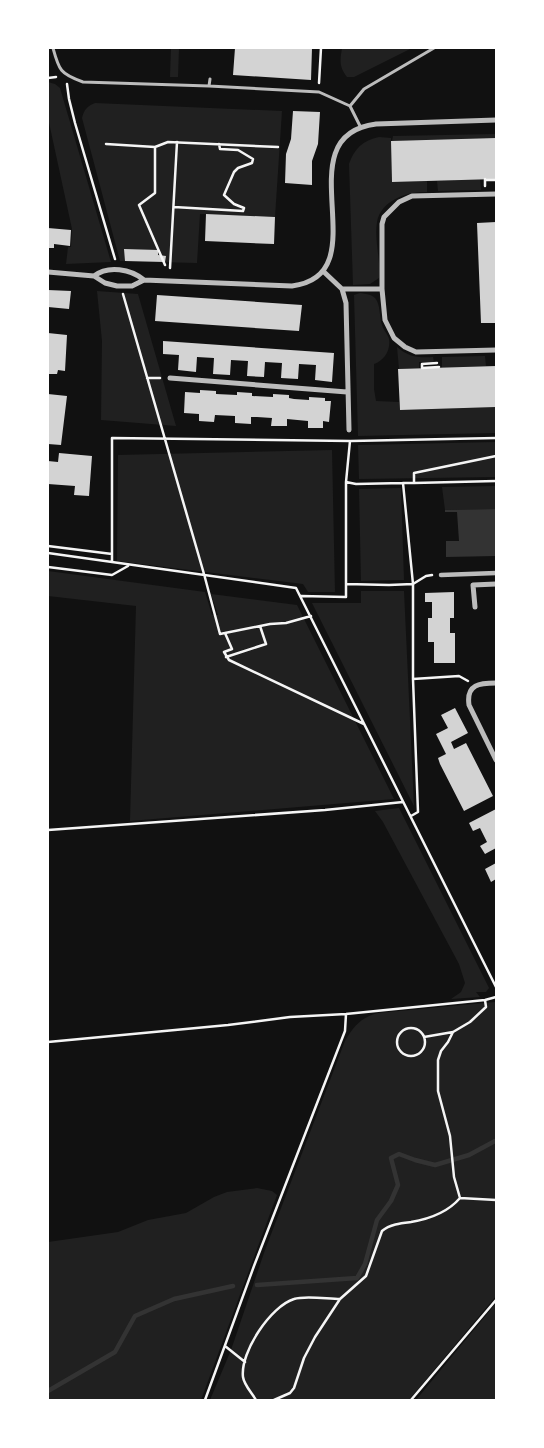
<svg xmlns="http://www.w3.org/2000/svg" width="544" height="1448" viewBox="0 0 544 1448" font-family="Montserrat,sans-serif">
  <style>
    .green { fill: #202020 }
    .water { fill: #333 }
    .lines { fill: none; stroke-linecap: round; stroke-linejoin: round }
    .stream { stroke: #333; stroke-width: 4.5 }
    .building { fill: #d3d3d3 }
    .path { stroke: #f5f5f5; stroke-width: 2.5 }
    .service { stroke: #bcbcbc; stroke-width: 3 }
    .pedestrian { stroke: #bcbcbc; stroke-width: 4.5 }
    .minor { stroke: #bcbcbc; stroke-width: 5 }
  </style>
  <rect width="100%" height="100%" fill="#111"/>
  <path class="green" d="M171,48H179L178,77H170Z
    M342,48H412L354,77H347C339,67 340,60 342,48Z
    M48,82L55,84L60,88L111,262L66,264L68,247H71L72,229L48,118Z
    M95,103L282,111L275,217L200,214L197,263L120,261L82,118C84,110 87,106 95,103Z
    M496,134V138L392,141L393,136Z
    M379,137L391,138L392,182L427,181V192C408,191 381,200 377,222C374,240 381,260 379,278L370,284L353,285L349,164C354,149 363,140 379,137Z
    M480,179L481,190L438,191L437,181Z
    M97,291L138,294L176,426L101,420L102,341Z
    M360,293C366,294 371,294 375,298C381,305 379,317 382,325C383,330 388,334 389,339C391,350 384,361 374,364V389L376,401L399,402L400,410L496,407V433L358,436L354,295Z
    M397,347C408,357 419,358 433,357L434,362H419V368L399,369Z
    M485,356L486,366L442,368V357Z
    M496,442V477L359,479L358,445Z
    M332,450L335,592H308L303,584L117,561L118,455Z
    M496,486V509L445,510L442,487Z
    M401,488L404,580L361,581L359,489Z
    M48,571L205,592L212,615H218L211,594L297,605L394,799L130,821L136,606L48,596Z
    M361,591H404L414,806L312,603H361Z
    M399,808L489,988L486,992H476L480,997L451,999L461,992L465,983L459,964L383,822L375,811Z
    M495,1002L496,1005V1296L409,1400H210L231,1350L265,1250L345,1041C354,1026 360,1018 378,1013Z
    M257,1188L272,1191L277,1195L201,1400H48V1242L118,1232L148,1220L186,1213L214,1197L227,1192Z
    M496,1303V1400H416Z"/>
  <path class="water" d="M496,509V556L446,557V541H459L457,512H445V510Z"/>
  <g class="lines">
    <path class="stream" d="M257,1285L357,1278L365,1264L377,1220L391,1201L398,1185L391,1158L399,1154L415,1160L435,1165L469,1155L495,1141
      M48,1391L115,1352L135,1316L174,1299L233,1286"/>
  </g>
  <path class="building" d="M235,48H312L311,80L233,75Z
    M293,111L320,112L318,144L312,161V185L285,183L286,154L291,139Z
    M496,138V179L392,182L391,141Z
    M206,214L275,217L274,244L205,241Z
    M496,222V323H481L477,223Z
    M48,228L71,230L70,246L54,244V248H48Z
    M124,249L158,250V255L166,256L165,262L125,261Z
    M48,290L71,291L69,309L48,307Z
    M157,295L302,305L299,331L155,321Z
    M48,333L67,335L65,371L58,370L57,374H48Z
    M163,341L334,353L332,382L315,380L316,365L299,364L298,379L281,378L282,363L265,362L264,377L247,376L248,361L231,360L230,375L213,374L214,358L197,357L196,372L178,370L179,355L163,354Z
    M496,366V407L400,410L398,369Z
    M200,390L216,391V394L237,395V392L252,393V396L273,397V394L289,395V398L294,399L309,400V397L325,398V401H331L329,422L323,421V428H308V421L287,419V426H271L272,418L257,417H251V424L235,423V416L215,415L214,422L199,421V414L184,413L185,392L200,393Z
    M48,394L67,396L61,445L48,444Z
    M59,453L92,456L89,496L74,495L75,486L48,484V461L58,462Z
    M454,592V618H450V633H455V663H434V642H428V618H432V602H425V593Z
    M455,708L468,733L451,742L454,749L466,743L493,796L464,811L440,764L438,758L446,754L436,734L448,728L441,715Z
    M496,809V819L495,820L496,824V848L485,854L480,846L487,842L480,828L473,831L469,823Z
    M496,863V879L491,882L485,869Z"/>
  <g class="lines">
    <path class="path" d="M48,78L56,77
      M319,83L321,48
      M67,84L69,99L75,123L115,259
      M106,144L155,147V193L139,205L165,265
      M155,147L168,142L278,147
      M485,179V186
      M485,180H496
      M174,207L243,211L244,208L234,204L224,195L234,172L238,168L252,163L253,159L238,150L220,149L219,144
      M170,268L177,142
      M123,294L204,574L220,634L270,624L286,623L311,616
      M437,363L422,364V368L439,367
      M147,378H160
      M351,441L496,438
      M346,482L356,484L403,483
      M414,483L496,481
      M48,546L112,554
      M48,553L296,588L496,987
      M112,562V438L350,441L346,482V597L301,596
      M48,567L112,575L128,566
      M432,575L426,576L413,584L403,483H414V473L496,456
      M346,584L389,585L413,584V679
      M225,633L232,649L224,652L229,660L364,724
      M226,657L266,644L260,626
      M411,816L418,812L413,679L459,676L468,681
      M48,830L325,810L403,802
      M397 1042a14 14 0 1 1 28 0a14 14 0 1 1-28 0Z
      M424,1037L453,1032
      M48,1042L228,1025L290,1017L346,1014L485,1000L496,997
      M460,1198L496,1200
      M225,1346L245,1362
      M205,1400L254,1266L345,1031L346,1014
      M256,1400C252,1393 244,1385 243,1377C240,1352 271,1306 294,1299C305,1295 328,1299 340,1299
      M274,1400L290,1393L294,1388L304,1358L315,1337L340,1299L366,1276L382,1231C390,1224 402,1223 411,1222C429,1219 448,1212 460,1198L454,1177L450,1136L438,1091V1060L441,1051L448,1042L453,1032L470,1022L486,1007L485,1000
      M411,1400L496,1300"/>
    <path class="service" d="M53,48C59,70 60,74 83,82L209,86L319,92L350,106L361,128
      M209,86L210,79
      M350,106L364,89L434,48"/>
    <path class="pedestrian" d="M441,575L496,573"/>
    <path class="minor" d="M496,194L412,196L399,202L384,217L382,224V289L385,320L394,338L405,347L416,352L496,350
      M48,272L94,276L105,283L117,286H132L144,280L292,286C382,275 281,136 376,124L496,120
      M324,272L342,289L346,303L349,430
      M94,276C108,265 131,269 144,280
      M342,289H382
      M170,378L347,392
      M475,607L473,585L496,584
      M496,683C480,683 466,684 469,705L496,760"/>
  </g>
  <rect width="544" height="1448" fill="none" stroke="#ffffff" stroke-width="98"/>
</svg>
